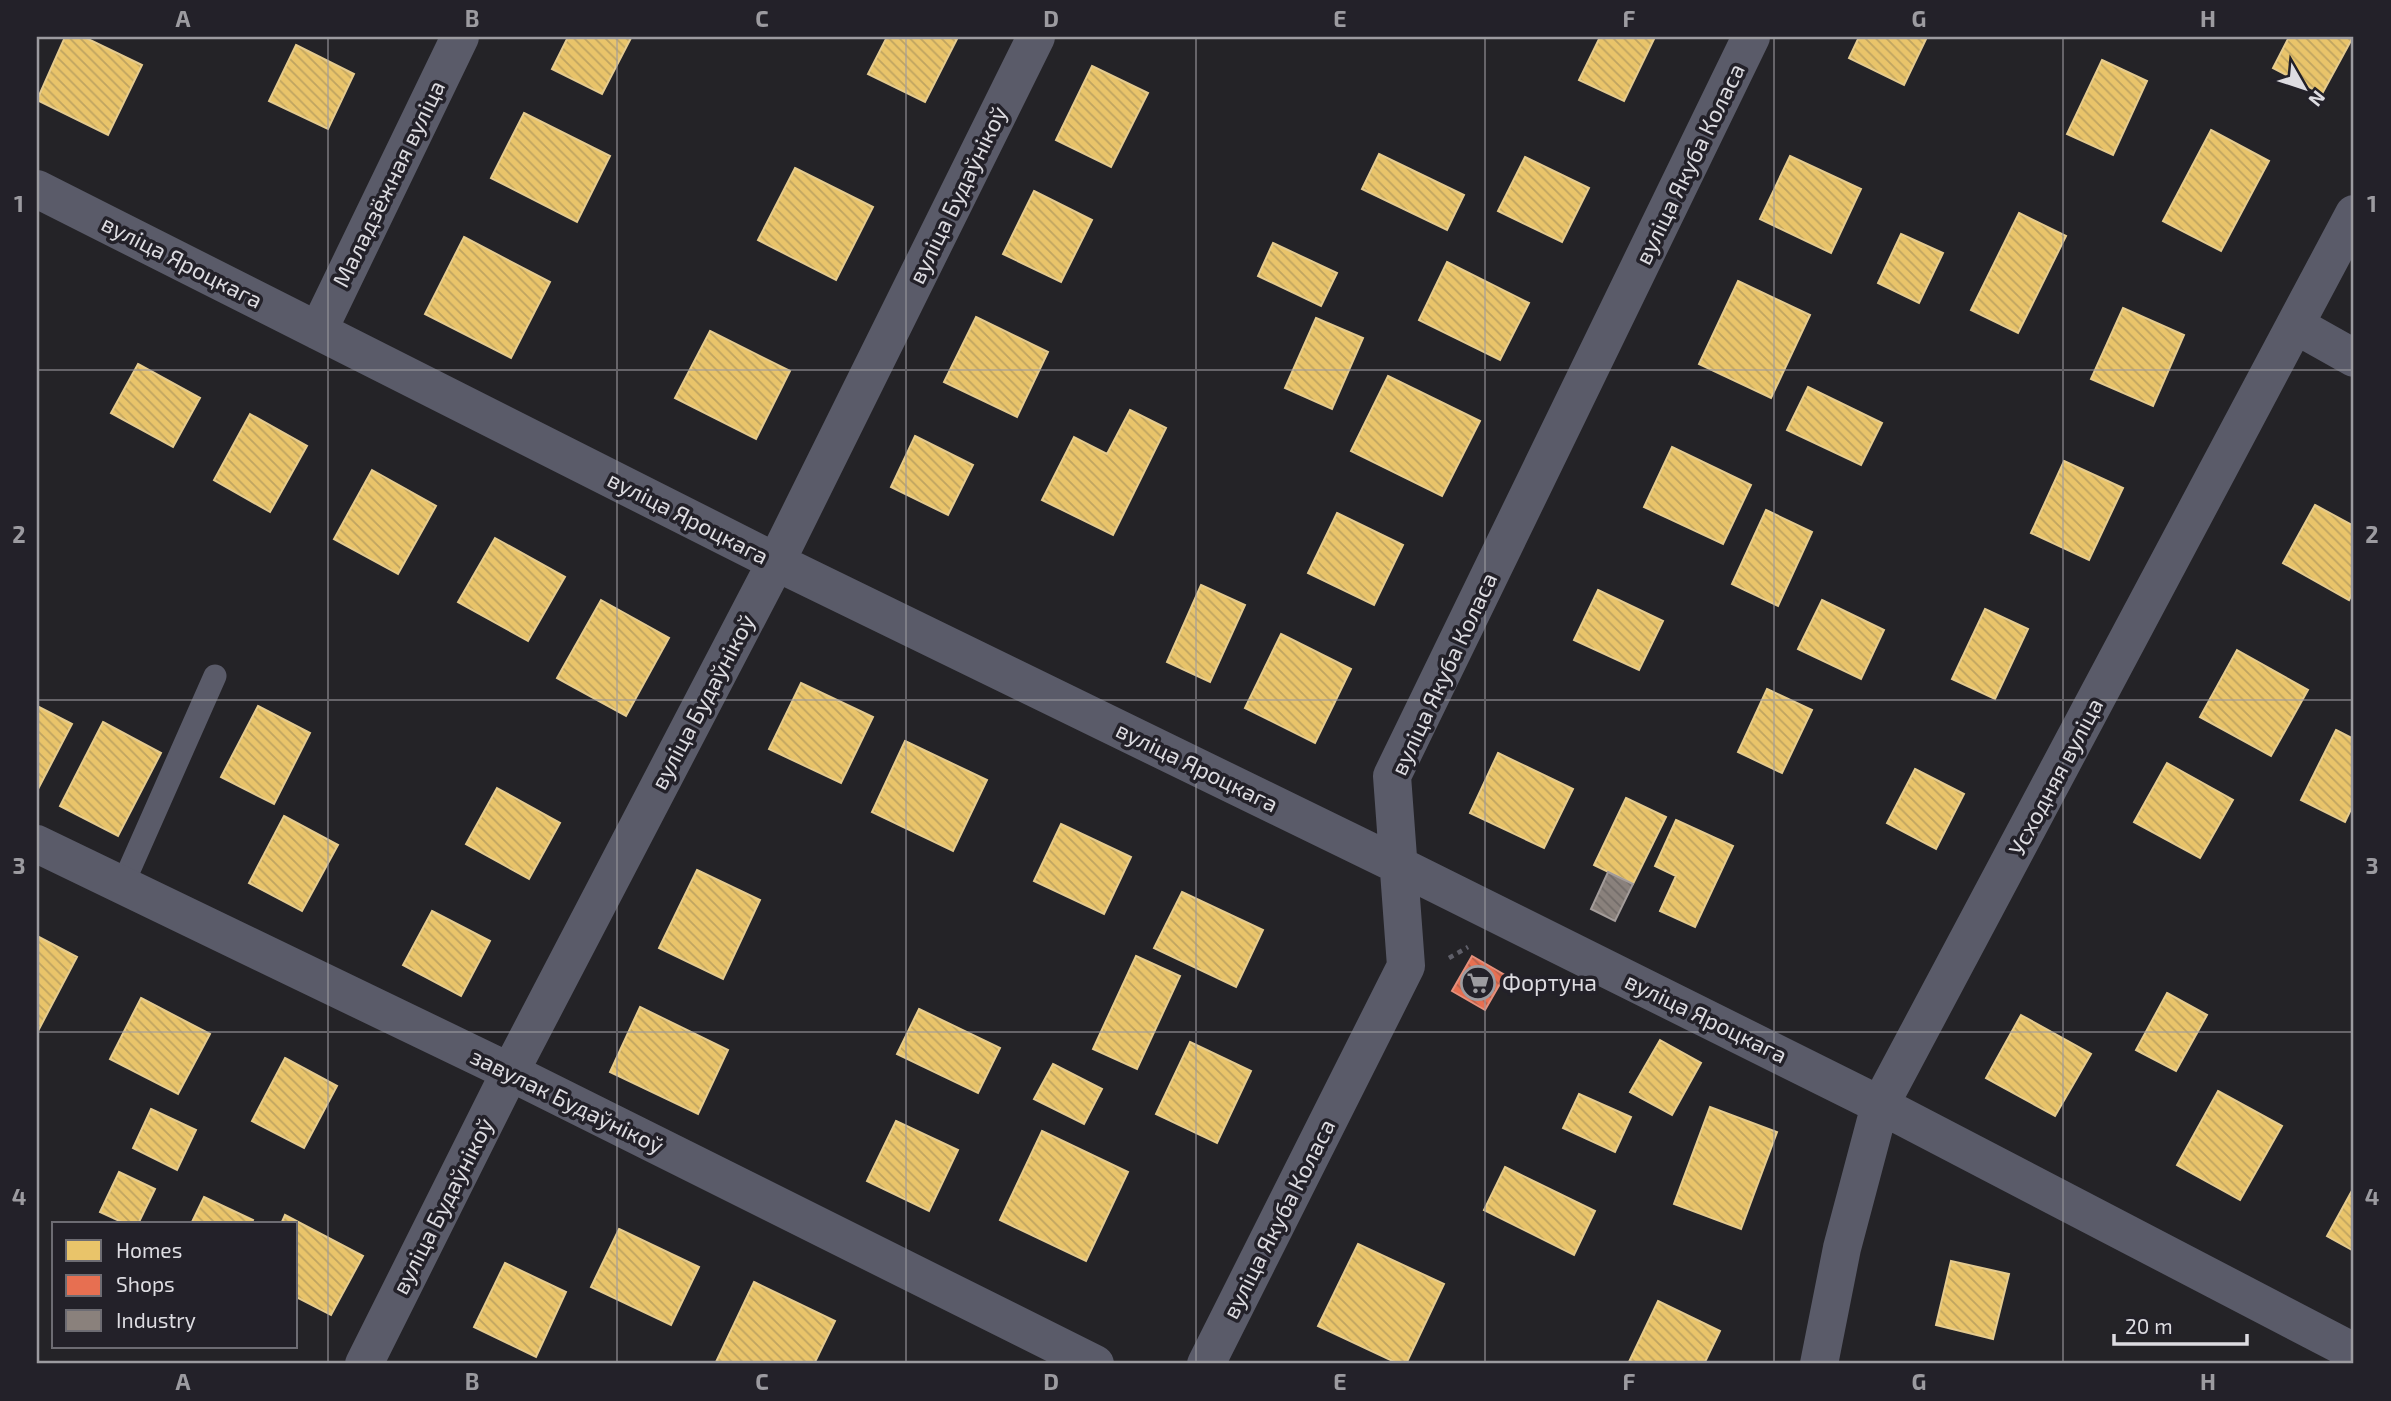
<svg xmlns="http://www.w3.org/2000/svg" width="2391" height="1401" viewBox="0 0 2391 1401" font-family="'Exo 2',sans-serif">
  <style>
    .homes { fill: url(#homes-back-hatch); stroke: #e5cb8e; stroke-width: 2 }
    .shops { fill: url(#shops-back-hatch); stroke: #e4907c; stroke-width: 2 }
    .industry { fill: url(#industry-back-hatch); stroke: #a39c9a; stroke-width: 2 }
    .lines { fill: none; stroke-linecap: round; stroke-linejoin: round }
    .path { stroke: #5f5f69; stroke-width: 4.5; stroke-dasharray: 5 5; stroke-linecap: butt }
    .service { stroke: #5a5b69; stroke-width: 23 }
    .minor { stroke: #5a5b69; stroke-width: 38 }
    .grid { fill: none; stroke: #9c9ba0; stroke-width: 2; stroke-opacity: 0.55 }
    .labels { text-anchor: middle; stroke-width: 7; stroke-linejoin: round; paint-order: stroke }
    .street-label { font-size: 23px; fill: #dddce1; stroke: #232129 }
    .poi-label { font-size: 23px; fill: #dddce1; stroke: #232129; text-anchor: start }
    .neatline { fill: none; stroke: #9c9ba0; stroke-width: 2.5 }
    .grid-label { font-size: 23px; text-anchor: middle; font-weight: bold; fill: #9c9ba0 }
  </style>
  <defs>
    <pattern id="homes-back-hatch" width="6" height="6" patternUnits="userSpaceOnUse" patternTransform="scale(1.75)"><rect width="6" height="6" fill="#e9c46a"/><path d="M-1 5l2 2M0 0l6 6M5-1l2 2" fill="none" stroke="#bfa460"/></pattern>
    <pattern id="shops-back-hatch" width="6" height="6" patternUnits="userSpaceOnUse" patternTransform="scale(1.75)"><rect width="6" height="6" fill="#e76f51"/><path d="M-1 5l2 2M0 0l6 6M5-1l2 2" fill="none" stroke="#b6624d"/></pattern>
    <pattern id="industry-back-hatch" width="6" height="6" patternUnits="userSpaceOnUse" patternTransform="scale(1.75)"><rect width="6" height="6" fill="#8a817c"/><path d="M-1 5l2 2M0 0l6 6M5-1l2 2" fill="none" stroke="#716b68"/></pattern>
  </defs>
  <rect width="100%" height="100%" fill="#242327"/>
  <path class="homes" d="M65,37H84L142,65L108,135L37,100Z
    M568,37L631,38L602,94L552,69Z
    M887,37H958L925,102L868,74Z
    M1600,37H1655L1624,101L1579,80Z
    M1859,37H1927L1904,85L1849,58Z
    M2289,37H2353L2322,94L2273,68Z
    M296,45L354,74L328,129L269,101Z
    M2102,60L2147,81L2113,155L2067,134Z
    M1092,66L1148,93L1111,167L1056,140Z
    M524,113L610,156L577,222L491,178Z
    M2211,130L2269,161L2221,251L2163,221Z
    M1379,154L1464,195L1447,230L1362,189Z
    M1790,156L1861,189L1831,253L1760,219Z
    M1525,157L1589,188L1562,242L1498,211Z
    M795,168L873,207L836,280L758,240Z
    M1034,191L1092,220L1061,282L1003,254Z
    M2019,213L2066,236L2018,333L1971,310Z
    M1901,234L1943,253L1919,303L1878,283Z
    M464,237L550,282L511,358L425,314Z
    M1273,243L1337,273L1321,306L1258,276Z
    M1447,262L1529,303L1500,360L1419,320Z
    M1738,281L1810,315L1771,398L1699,364Z
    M2123,308L2184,335L2153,406L2091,379Z
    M976,317L1048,352L1017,417L944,382Z
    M1316,318L1363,338L1332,409L1285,388Z
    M710,331L790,371L756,439L675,398Z
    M138,364L200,398L173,447L111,413Z
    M1388,376L1480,421L1442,496L1351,451Z
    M1808,387L1882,423L1861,465L1787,430Z
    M1130,410L1166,428L1113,535L1042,500L1074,437L1107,454Z
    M250,414L307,446L270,512L214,480Z
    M915,436L973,465L948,515L891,487Z
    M1672,447L1751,485L1723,544L1644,507Z
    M2064,461L2123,488L2089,560L2031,533Z
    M372,470L436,506L398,574L334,539Z
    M2315,505L2354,526V590L2349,600L2283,563Z
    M1766,510L1812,532L1778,606L1732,584Z
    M1337,513L1403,545L1374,605L1308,573Z
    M495,538L565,577L528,641L458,602Z
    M1201,585L1245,605L1210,682L1167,662Z
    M1598,590L1663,621L1639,670L1574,640Z
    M601,600L669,638L626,716L557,678Z
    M1822,600L1884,630L1861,679L1798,649Z
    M1985,609L2028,629L1995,699L1952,679Z
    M1281,634L1351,669L1315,743L1245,708Z
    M2237,650L2308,690L2271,756L2200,717Z
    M801,683L873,717L841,783L769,749Z
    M1767,689L1812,710L1782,773L1738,752Z
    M37,706L72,724L37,791Z
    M258,706L310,733L274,804L221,777Z
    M103,722L161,753L118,836L60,806Z
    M2336,730L2354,739V803L2345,822L2301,800Z
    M905,741L987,780L953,851L872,812Z
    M1498,753L1573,789L1544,848L1470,813Z
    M2167,763L2233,800L2200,858L2134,822Z
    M1915,769L1964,794L1936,849L1887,823Z
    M497,788L560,823L529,879L466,844Z
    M1626,798L1666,817L1633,884L1594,865Z
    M284,816L338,845L302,911L249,883Z
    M1676,820L1733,846L1695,927L1660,911L1676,876L1655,866Z
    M1061,824L1131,857L1104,914L1034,881Z
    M697,870L760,900L723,979L659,948Z
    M1182,892L1263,930L1236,987L1154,948Z
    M432,911L490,941L461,996L403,965Z
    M37,936L77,957L38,1031L37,1030Z
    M1136,956L1180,976L1137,1069L1093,1049Z
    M2167,993L2207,1015L2176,1071L2136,1050Z
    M141,998L210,1034L178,1094L110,1059Z
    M640,1007L728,1050L698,1114L610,1072Z
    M919,1009L1000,1048L978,1093L897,1054Z
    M2021,1015L2091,1054L2055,1116L1986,1078Z
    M1660,1040L1701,1063L1672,1115L1630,1092Z
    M1190,1042L1251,1071L1217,1143L1156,1114Z
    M285,1058L337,1086L304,1148L252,1121Z
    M1053,1064L1102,1089L1084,1124L1034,1099Z
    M2218,1091L2282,1126L2240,1200L2177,1165Z
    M1579,1094L1631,1117L1615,1152L1563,1128Z
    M1710,1107L1777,1132L1741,1229L1674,1204Z
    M151,1109L196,1130L177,1170L133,1148Z
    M896,1121L958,1150L929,1211L867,1181Z
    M1042,1131L1128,1172L1086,1261L1000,1220Z
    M1505,1167L1595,1211L1574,1255L1484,1210Z
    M119,1172L155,1189L138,1224H126L100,1212Z
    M2354,1187V1251L2327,1236Z
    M204,1197L253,1220L251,1224H191Z
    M285,1215L363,1256L331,1315L296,1297V1224H281Z
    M619,1229L699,1267L671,1325L591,1287Z
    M1358,1244L1444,1284L1406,1364H1399L1318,1326Z
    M1951,1261L2009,1274L1993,1339L1936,1325Z
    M505,1263L566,1292L536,1357L474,1327Z
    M754,1282L835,1321L814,1364L716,1362Z
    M1658,1301L1720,1331L1704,1364H1628Z"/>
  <path class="shops" d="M1472,956L1505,975L1485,1010L1452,991Z"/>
  <path class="industry" d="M1608,872L1633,884L1615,921L1591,909Z"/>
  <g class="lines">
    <path class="path" d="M1449,958L1468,947"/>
    <path class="service" d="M122,886L215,676"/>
    <path class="minor" d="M37,189L776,562L1400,866L1880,1105L2354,1352
      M2297,326L2354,358
      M318,331L460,37
      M37,844L510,1072L1095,1364
      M364,1364L510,1072L776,562L1036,37
      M1206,1364L1406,966L1392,776L1751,37
      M1819,1364L1842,1248L1880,1105L2354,214"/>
  </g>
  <path class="grid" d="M328,37V1364M617,37V1364M906,37V1364M1196,37V1364M1485,37V1364M1774,37V1364M2063,37V1364M37,370H2354M37,700H2354M37,1032H2354"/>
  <defs>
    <g id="supermarket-ring" transform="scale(1.75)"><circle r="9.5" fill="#232129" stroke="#9c9ba0" stroke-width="1.5"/><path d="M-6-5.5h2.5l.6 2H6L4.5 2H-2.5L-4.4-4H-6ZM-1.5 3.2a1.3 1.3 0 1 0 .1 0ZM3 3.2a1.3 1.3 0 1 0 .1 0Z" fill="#9c9ba0"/></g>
  </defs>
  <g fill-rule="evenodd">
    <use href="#supermarket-ring" x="1478" y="983"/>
  </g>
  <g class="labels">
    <g class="street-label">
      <text transform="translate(1690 164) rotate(-64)" y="8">вуліца Якуба Коласа</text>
      <text transform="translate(389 184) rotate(-64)" y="8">Маладзёжная вуліца</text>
      <text transform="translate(958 195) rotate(-64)" y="8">вуліца Будаўнікоў</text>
      <text transform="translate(182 262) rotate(27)" y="8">вуліца Яроцкага</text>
      <text transform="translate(688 518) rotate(27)" y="8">вуліца Яроцкага</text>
      <text transform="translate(1444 674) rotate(-65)" y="8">вуліца Якуба Коласа</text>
      <text transform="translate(703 702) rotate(-62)" y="8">вуліца Будаўнікоў</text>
      <text transform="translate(1197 767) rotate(26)" y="8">вуліца Яроцкага</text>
      <text transform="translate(2056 777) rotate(-62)" y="8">Усходняя вуліца</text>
      <text transform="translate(1706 1018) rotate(26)" y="8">вуліца Яроцкага</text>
      <text transform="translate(567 1101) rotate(26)" y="8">завулак Будаўнікоў</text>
      <text transform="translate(443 1206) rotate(-63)" y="8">вуліца Будаўнікоў</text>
      <text transform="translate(1279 1219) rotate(-63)" y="8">вуліца Якуба Коласа</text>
    </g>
    <g class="poi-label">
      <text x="1502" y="991">Фортуна</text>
    </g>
  </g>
  <rect width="2391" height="1401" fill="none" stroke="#232129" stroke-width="77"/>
  <rect x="52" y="1222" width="245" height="126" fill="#232129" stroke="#6d6c73" stroke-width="2"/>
  <rect x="66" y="1240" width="35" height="21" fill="#e9c46a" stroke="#6d6c73" stroke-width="2"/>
  <text x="116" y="1258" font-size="21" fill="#dddce1">Homes</text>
  <rect x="66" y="1275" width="35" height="21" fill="#e76f51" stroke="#6d6c73" stroke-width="2"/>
  <text x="116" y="1292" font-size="21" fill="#dddce1">Shops</text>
  <rect x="66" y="1310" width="35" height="21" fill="#8a817c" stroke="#6d6c73" stroke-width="2"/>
  <text x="116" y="1328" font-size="21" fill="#dddce1">Industry</text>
  <g transform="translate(2304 88) rotate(129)" stroke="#232129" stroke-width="5" paint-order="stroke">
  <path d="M0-5L12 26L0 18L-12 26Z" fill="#dddce1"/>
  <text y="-10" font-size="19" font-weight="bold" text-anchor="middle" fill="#dddce1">N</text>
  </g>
  <path d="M2114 1334v10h133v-10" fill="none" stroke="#dddce1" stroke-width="3.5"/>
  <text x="2125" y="1334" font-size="21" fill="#dddce1" stroke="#232129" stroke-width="5" paint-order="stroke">20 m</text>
  <rect x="38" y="38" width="2314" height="1324" class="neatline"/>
  <g class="grid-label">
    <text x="183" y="27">A</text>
    <text x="472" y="27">B</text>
    <text x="762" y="27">C</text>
    <text x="1051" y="27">D</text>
    <text x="1340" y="27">E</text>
    <text x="1629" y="27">F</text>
    <text x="1919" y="27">G</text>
    <text x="2208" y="27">H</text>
    <text x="19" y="212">1</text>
    <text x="2372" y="212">1</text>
    <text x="19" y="543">2</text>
    <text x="2372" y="543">2</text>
    <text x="19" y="874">3</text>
    <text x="2372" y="874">3</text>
    <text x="19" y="1205">4</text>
    <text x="2372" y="1205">4</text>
    <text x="183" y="1390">A</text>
    <text x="472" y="1390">B</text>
    <text x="762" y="1390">C</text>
    <text x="1051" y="1390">D</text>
    <text x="1340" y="1390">E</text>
    <text x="1629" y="1390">F</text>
    <text x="1919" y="1390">G</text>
    <text x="2208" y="1390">H</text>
  </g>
</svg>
